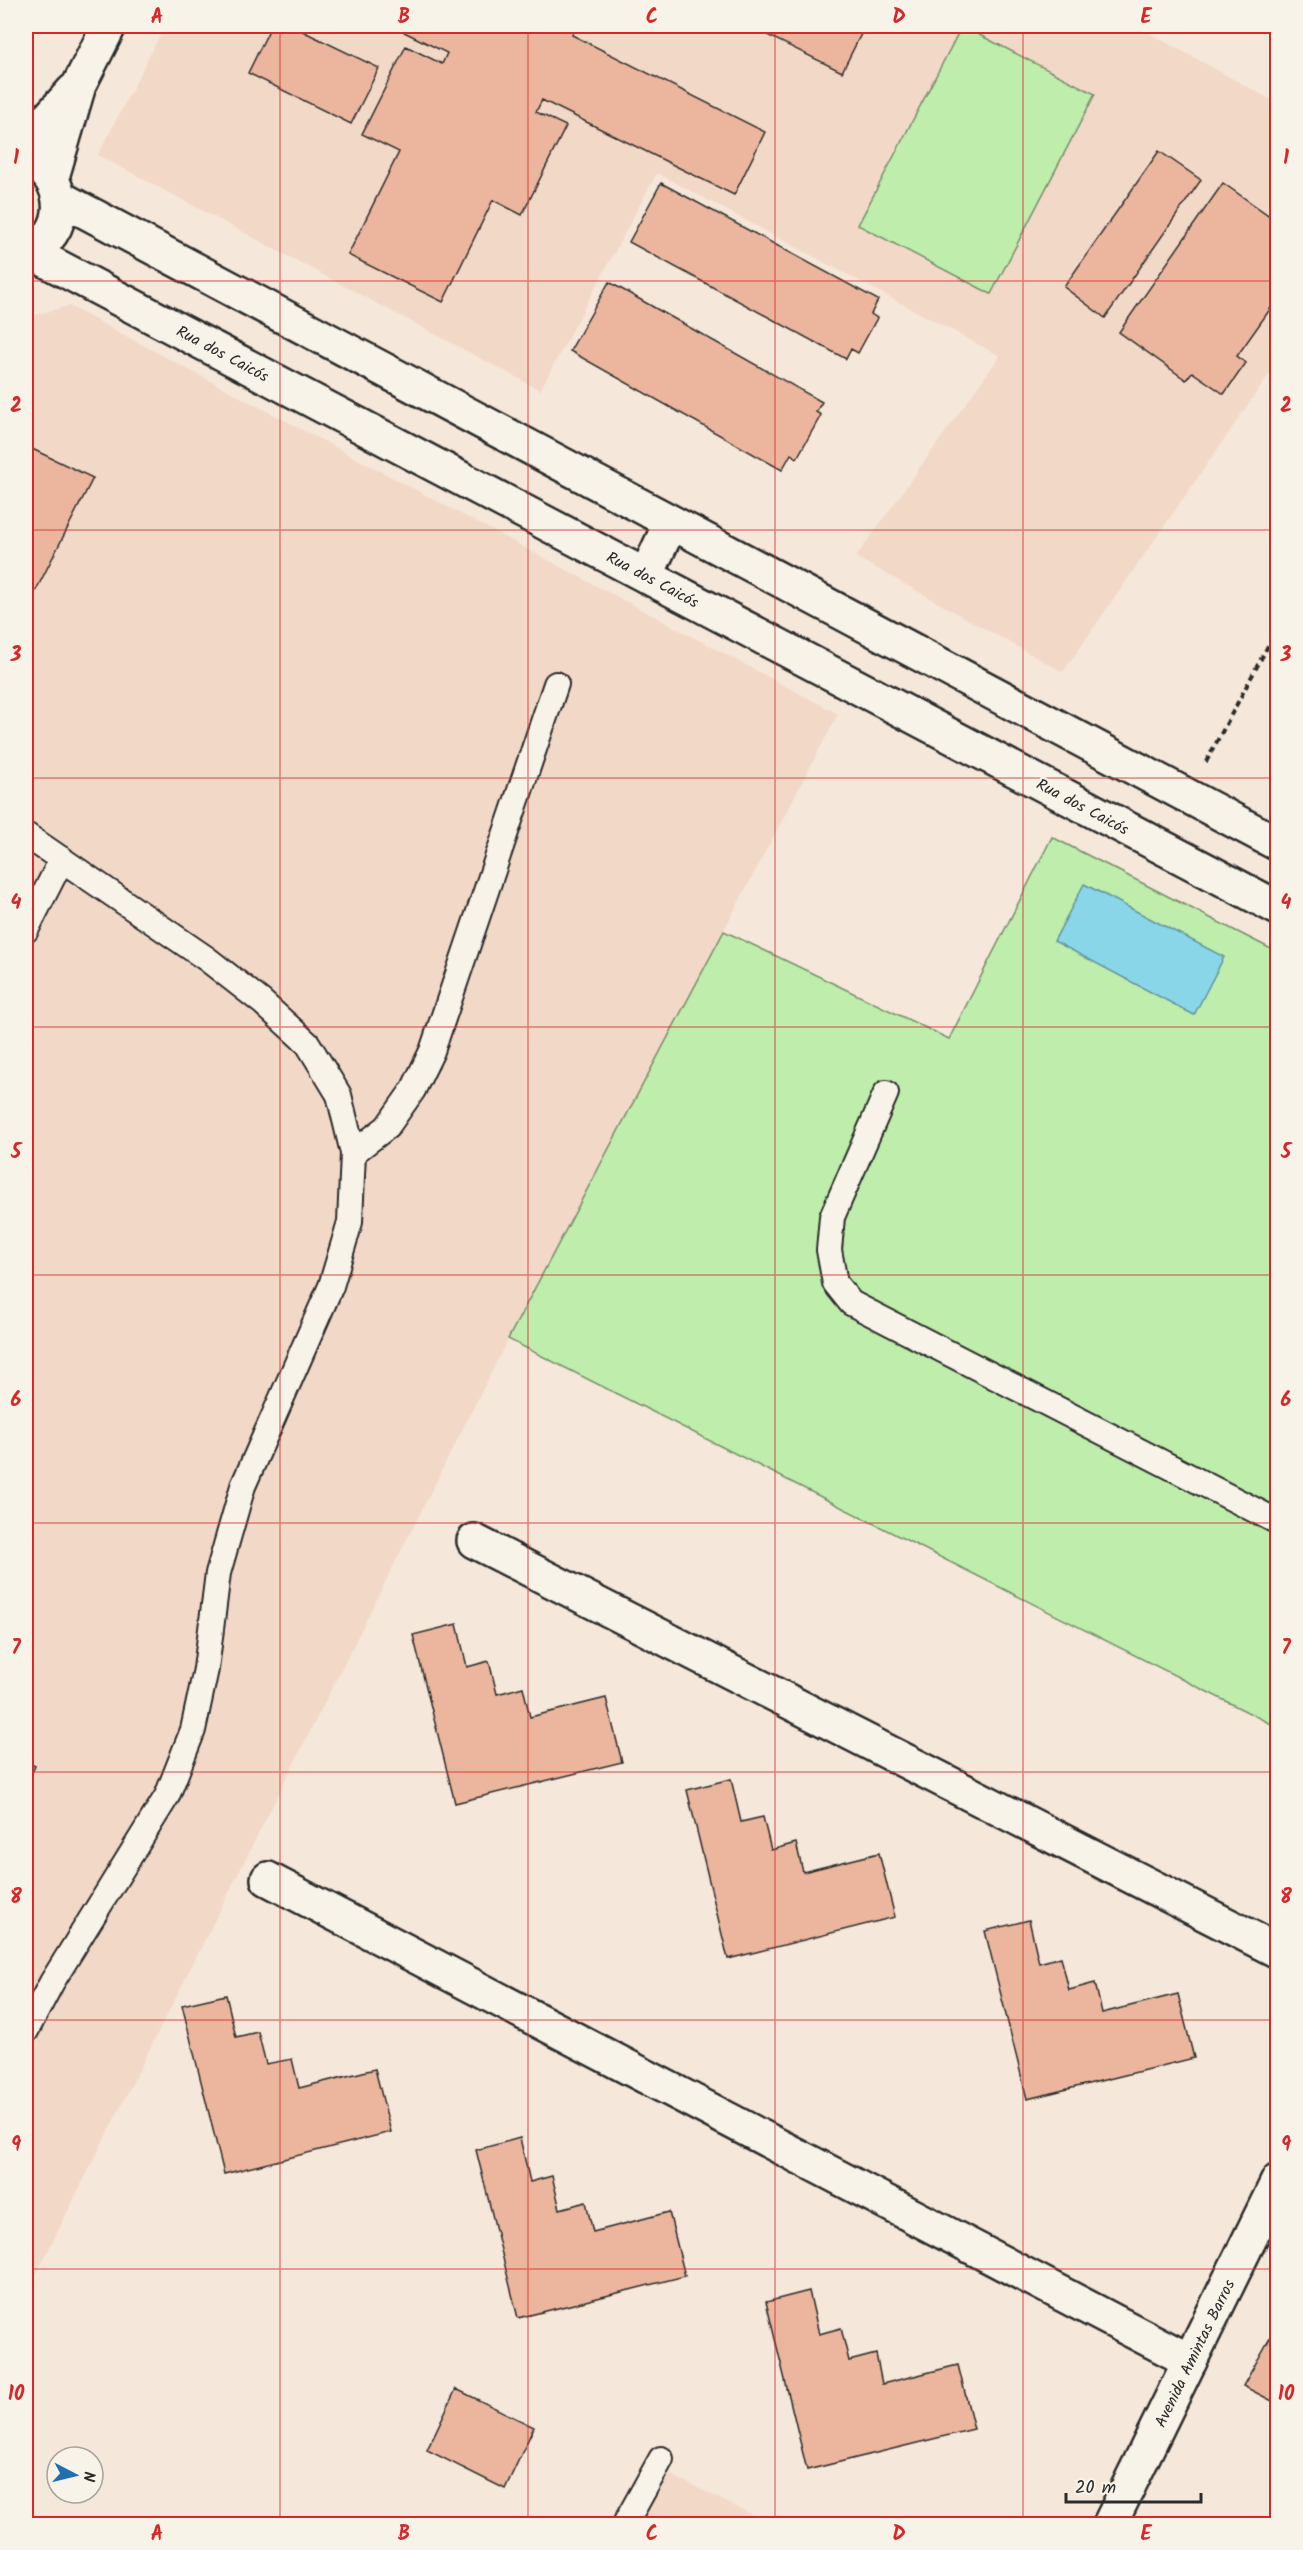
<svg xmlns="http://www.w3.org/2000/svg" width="1303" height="2550" viewBox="0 0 1303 2550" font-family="Kalam,sans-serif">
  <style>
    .built { fill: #f2d8c7 }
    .green { fill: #bfedab; stroke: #758c6b; stroke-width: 1.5 }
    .water { fill: #89d6e8; stroke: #63929c; stroke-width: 1.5 }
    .building { fill: #ebb69d; stroke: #2b2b2b; stroke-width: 1.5 }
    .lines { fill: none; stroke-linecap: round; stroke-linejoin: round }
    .lane-casing { stroke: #2b2b2b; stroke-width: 28 }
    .street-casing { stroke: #2b2b2b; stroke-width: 38 }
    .secondary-casing { stroke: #2b2b2b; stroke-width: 38 }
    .path { stroke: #2b2b2b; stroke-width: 4; stroke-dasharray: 6 4.5; stroke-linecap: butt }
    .lane { stroke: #f7f3e8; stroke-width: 24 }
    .street { stroke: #f7f3e8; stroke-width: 33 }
    .secondary { stroke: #f7f3e8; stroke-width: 33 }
    .grid { fill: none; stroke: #d62828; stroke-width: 1.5; stroke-opacity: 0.55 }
    .labels { text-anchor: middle; stroke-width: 4.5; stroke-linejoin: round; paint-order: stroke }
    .street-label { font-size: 16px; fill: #2b2b2b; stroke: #f7f3e8 }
    .neatline { fill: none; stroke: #d62828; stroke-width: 2 }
    .grid-label { font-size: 20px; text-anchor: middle; font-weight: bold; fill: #d62828 }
  </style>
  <rect width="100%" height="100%" fill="#f5e7d9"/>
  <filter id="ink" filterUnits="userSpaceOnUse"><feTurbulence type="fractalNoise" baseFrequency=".0167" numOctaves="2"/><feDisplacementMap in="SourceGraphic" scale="12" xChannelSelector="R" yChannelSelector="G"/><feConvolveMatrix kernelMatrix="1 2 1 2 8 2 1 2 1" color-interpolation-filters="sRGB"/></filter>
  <g filter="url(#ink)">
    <path class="built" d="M165,26H1136L1277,103V363L1063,672L856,557L1000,356L657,173L540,390L98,155Z
      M69,306L838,714L508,1339L26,2294V333L35,315Z
      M667,2473L771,2524H640Z"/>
    <path class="green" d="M962,26L1095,94L991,294L858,225Z
      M1052,837L1277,952V1727L508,1339L724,931L949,1039Z"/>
    <path class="water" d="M1084,884L1224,957L1194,1015L1054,941Z"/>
    <path class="building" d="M271,26H292L379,68L351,124L248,73Z
      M392,26H577L572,35L765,132L734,195L542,100L536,112L566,126L522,215L493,200L443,302L348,255L399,152L362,134L406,46L442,64L447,53Z
      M749,26H865L842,72Z
      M1159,151L1201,180L1105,318L1064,287Z
      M661,183L878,300L871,314L877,318L858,353L851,349L846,359L629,242Z
      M1223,183L1278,222V298L1237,356L1246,363L1224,394L1192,372L1186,380L1119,332Z
      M609,282L822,402L816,412L821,415L797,458L791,454L782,470L570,351Z
      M26,446L93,478L26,610Z
      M457,1624L467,1667L489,1661L497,1694L523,1687L530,1717L606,1698L622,1762L455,1803L413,1635Z
      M26,1761L35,1766L26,1785Z
      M731,1779L741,1822L763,1817L771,1850L796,1843L803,1872L879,1853L895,1917L728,1959L687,1790Z
      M1029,1920L1039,1963L1061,1957L1069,1990L1095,1983L1102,2013L1178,1994L1194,2058L1027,2099L985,1931Z
      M226,1995L236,2037L258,2032L266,2064L292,2059L299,2088L375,2069L391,2132L224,2174L182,2005Z
      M520,2138L530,2182L552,2176L560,2209L586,2202L593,2232L669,2212L685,2276L518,2318L476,2150Z
      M809,2291L819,2334L841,2328L849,2361L876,2354L882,2384L958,2365L974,2429L807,2470L766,2302Z
      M1278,2324V2404L1243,2386Z
      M456,2389L534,2427L505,2489L427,2450Z"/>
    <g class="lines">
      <g class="lane-casing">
        <path id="lane" d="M26,835L207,959L262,1002L308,1044L339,1095L353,1153L350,1222L331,1286L243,1486L218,1573L206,1669L193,1730L167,1796L52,1982L26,2031
          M26,930L62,859
          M886,1093L832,1217L829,1250L835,1283L851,1303L1278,1522
          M353,1153L387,1127L413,1090L432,1051L556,684
          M625,2524L661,2459"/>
      </g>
      <g class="street-casing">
        <path id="street" d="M474,1541L1278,1951
          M268,1879L1190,2361"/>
      </g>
      <g class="secondary-casing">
        <path id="secondary" d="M26,143L73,91
          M26,159C69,175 72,237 26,251
          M52,177L79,85L109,26
          M60,198L1278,844
          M28,251L1278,908
          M646,576L671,522
          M1110,2524L1278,2181"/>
      </g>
      <path class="path" d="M1206,762L1278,627"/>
      <use href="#lane" class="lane"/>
      <use href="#street" class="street"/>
      <use href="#secondary" class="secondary"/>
    </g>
  </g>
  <path class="grid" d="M280,26V2524M528,26V2524M775,26V2524M1023,26V2524M26,281H1278M26,530H1278M26,778H1278M26,1027H1278M26,1275H1278M26,1523H1278M26,1772H1278M26,2020H1278M26,2269H1278"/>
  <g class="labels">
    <g class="street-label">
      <text transform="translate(223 353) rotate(28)" y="6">Rua dos Caicós</text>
      <text transform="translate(653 579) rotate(28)" y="6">Rua dos Caicós</text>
      <text transform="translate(1083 806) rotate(28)" y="6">Rua dos Caicós</text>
      <text transform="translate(1194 2353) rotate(-64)" y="6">Avenida Amintas Barros</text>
    </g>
  </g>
  <rect width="1303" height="2550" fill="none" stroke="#f7f3e8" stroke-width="66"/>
  <g transform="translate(75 2475) rotate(97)"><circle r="28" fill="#f7f3e8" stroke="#a5a39c" stroke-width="1.5"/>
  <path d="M0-4.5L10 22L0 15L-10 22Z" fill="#1f6fb2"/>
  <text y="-9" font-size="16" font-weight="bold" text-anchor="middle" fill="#2b2b2b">N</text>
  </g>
  <path d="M1066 2493v9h135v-9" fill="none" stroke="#2b2b2b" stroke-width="3"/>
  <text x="1075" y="2493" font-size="18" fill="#2b2b2b" stroke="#f7f3e8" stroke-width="4.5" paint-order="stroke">20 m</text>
  <rect x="33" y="33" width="1237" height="2484" class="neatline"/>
  <g class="grid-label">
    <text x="157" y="23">A</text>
    <text x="404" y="23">B</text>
    <text x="652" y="23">C</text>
    <text x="899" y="23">D</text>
    <text x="1146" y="23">E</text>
    <text x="16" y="164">1</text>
    <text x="1286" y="164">1</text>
    <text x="16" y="412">2</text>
    <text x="1286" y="412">2</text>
    <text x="16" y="661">3</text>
    <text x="1286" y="661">3</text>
    <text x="16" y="909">4</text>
    <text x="1286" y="909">4</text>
    <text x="16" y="1158">5</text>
    <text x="1286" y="1158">5</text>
    <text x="16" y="1406">6</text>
    <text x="1286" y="1406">6</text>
    <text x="16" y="1654">7</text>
    <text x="1286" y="1654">7</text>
    <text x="16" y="1903">8</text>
    <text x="1286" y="1903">8</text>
    <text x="16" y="2151">9</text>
    <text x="1286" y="2151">9</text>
    <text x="16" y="2400">10</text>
    <text x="1286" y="2400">10</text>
    <text x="157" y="2540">A</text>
    <text x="404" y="2540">B</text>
    <text x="652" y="2540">C</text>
    <text x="899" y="2540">D</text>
    <text x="1146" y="2540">E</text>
  </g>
</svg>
